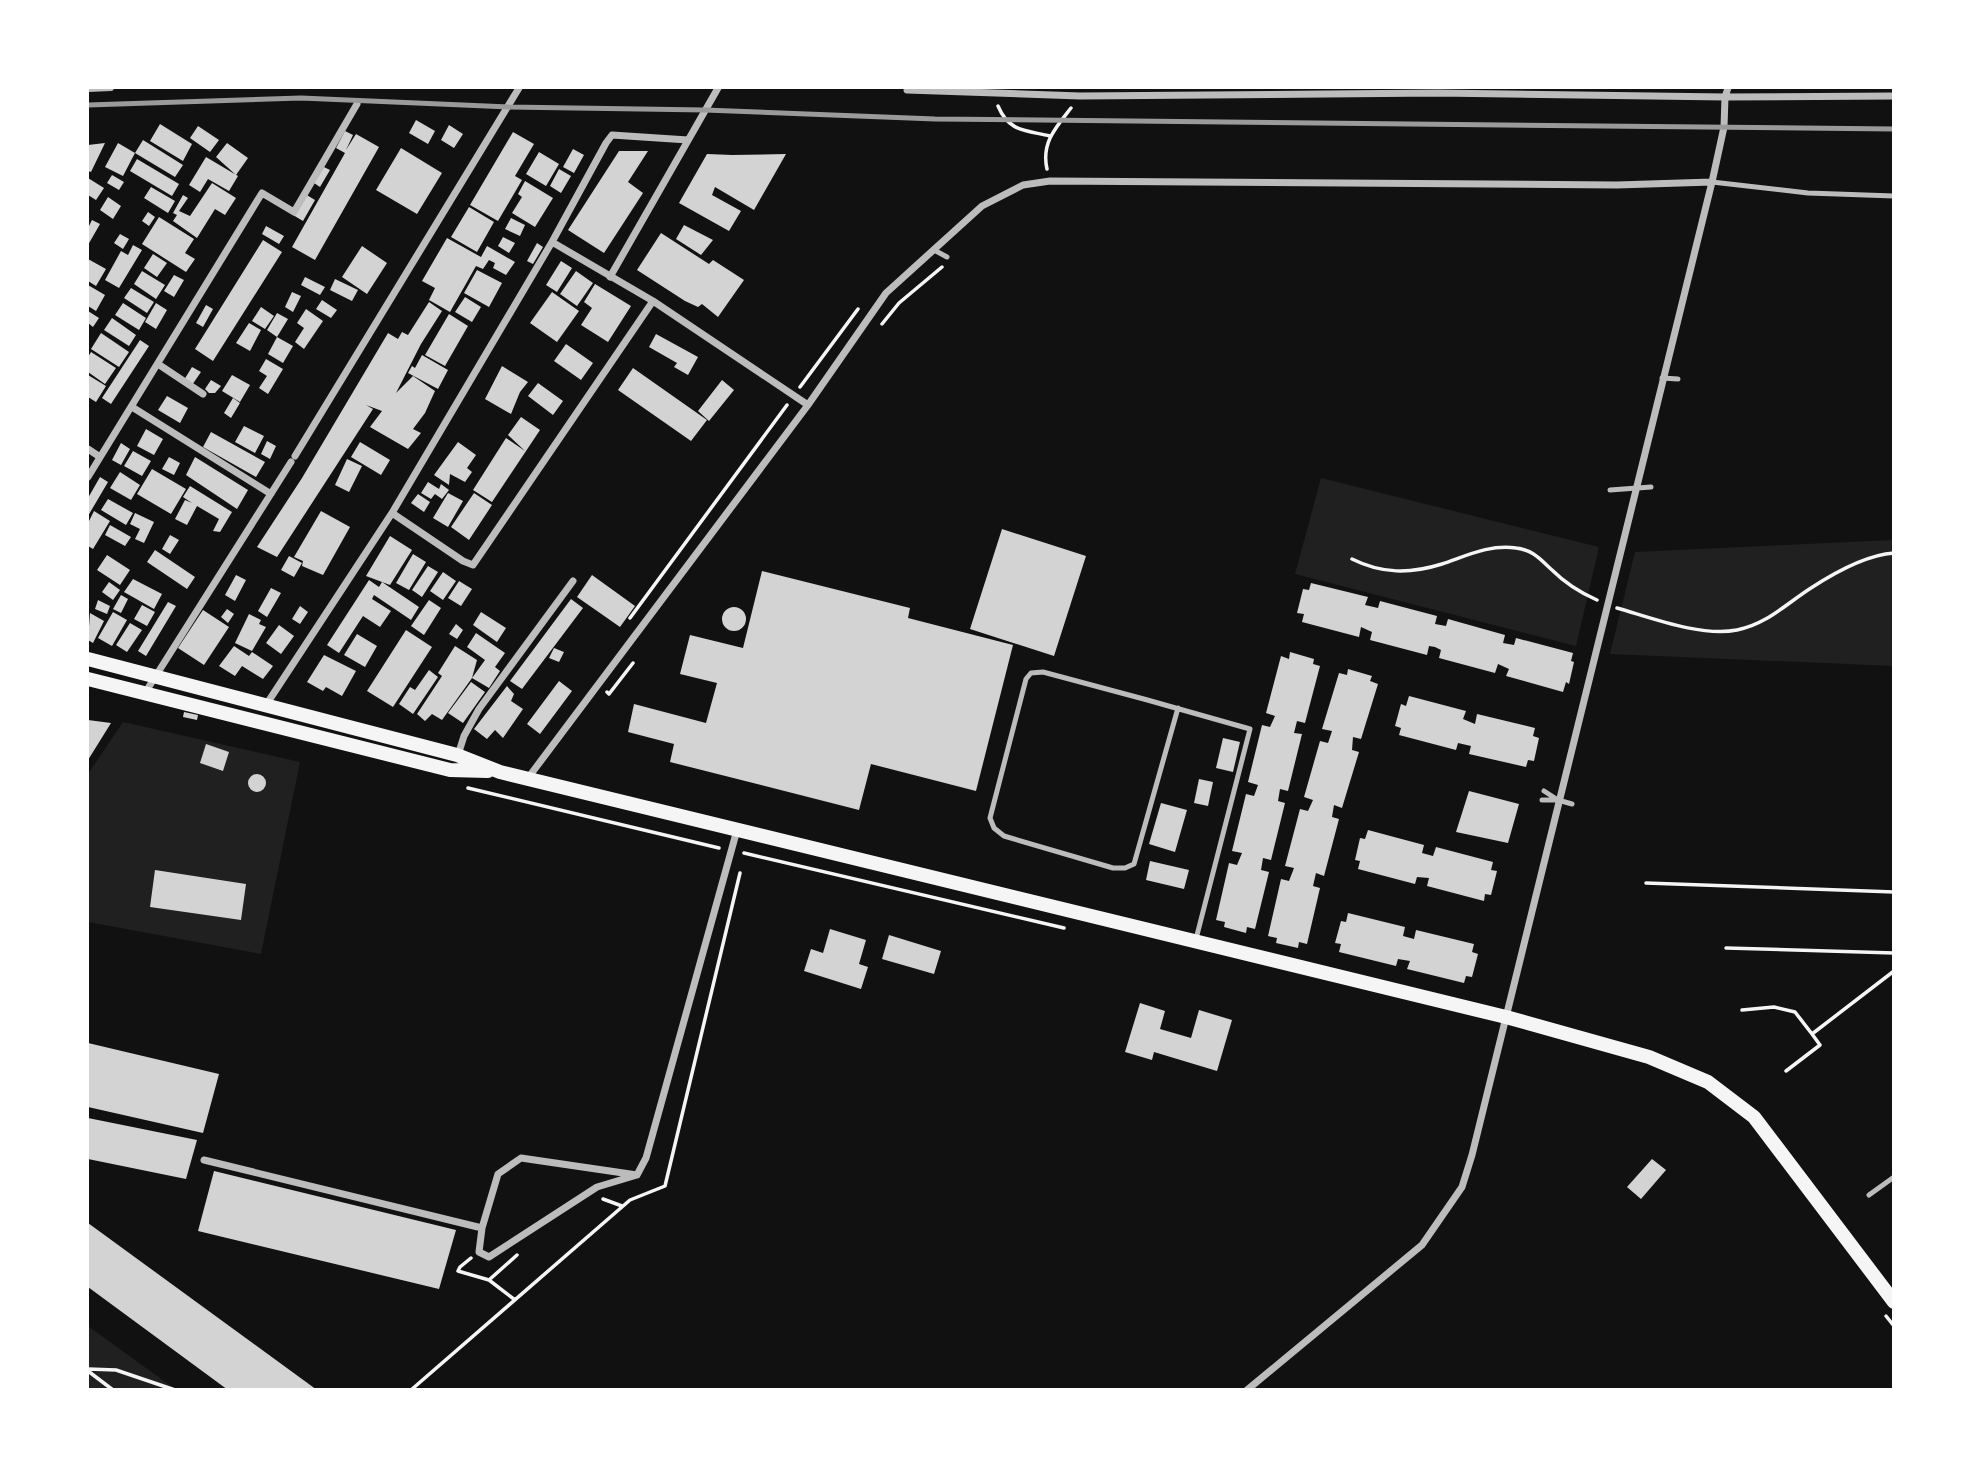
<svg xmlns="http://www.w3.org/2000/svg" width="1981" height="1477" viewBox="0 0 1981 1477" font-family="'Public Sans',sans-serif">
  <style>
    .green { fill: #202020 }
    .building { fill: #d3d3d3 }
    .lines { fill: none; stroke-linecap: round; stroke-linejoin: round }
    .path { stroke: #f5f5f5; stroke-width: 3.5 }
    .service { stroke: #bcbcbc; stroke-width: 5 }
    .pedestrian { stroke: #bcbcbc; stroke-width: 6 }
    .minor { stroke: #bcbcbc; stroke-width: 7 }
    .secondary { stroke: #f5f5f5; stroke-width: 14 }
    .rail { stroke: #9a9a9a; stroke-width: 5 }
  </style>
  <rect width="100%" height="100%" fill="#111"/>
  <path class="green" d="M1321,478L1599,547L1576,646L1295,574Z
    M1893,540V666L1610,654L1635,552Z
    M123,722L300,762L261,954L88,922V774Z
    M88,1326L175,1389H88Z"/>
  <path class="building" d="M416,120L435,131L428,144L409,133Z
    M160,124L192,144L183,161L150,141Z
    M449,125L463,134L454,148L441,140Z
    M198,126L219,140L210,152L190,138Z
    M345,131L353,135L346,150L356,134L379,147L315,260L292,247L345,153L336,148Z
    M513,132L534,144L515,176L522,180L498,221L470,205Z
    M143,140L183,165L175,177L135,153Z
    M105,143L91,172L88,171V145Z
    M118,143L135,153L123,176L105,167Z
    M227,143L248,158L236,175L216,157Z
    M401,148L442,173L417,214L376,190Z
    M573,149L584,155L574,173L563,167Z
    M619,151H648L628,182L643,193L604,253L568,230Z
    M539,152L559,164L546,186L526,174Z
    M707,154L732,155L786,154L754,210L715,187L712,195L741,211L729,231L679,203Z
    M206,157L238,176L229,191L208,179L200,192L189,185Z
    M137,159L179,184L172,196L130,171Z
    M324,167L330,170L320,187L314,183Z
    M559,169L571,176L561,193L550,186Z
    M112,175L124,182L119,190L107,183Z
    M88,178L104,188L96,200L88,195Z
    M525,181L553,198L535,227L512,213L522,197L518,194Z
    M212,183L236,198L225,215L215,209L197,238L173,221L177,215L173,213L183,195L188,198L179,211L190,216Z
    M151,187L175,201L168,213L144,198Z
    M305,194L315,200L303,221L293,215Z
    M108,197L121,206L113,219L100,210Z
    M469,207L494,222L477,252L451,237Z
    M148,212L155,217L149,226L142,221Z
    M159,217L194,239L185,253L195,259L186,272L142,244Z
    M511,218L525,225L520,236L505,229Z
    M92,220L100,224L88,245V228Z
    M684,225L713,240L701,255L676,239Z
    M266,226L284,236L279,244L262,234Z
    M661,233L709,264L713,260L744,280L718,317L702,304L698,307L685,301L637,270Z
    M120,234L129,239L123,249L114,243Z
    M503,237L515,243L509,253L498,246Z
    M447,238L481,257L487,246L515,262L506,275L493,268L495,263L489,260L483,269L476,266L450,312L429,300L435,288L422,281Z
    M263,240L282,252L213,361L195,349Z
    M537,243L543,247L533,264L527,261Z
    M133,245L142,250L119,288L105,280L121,251L128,255Z
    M362,246L387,263L367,294L342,277Z
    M153,254L167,263L157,277L144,268Z
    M88,259L106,269L96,286L88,281Z
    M561,261L572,268L557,292L546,285Z
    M477,270L502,283L489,307L464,293Z
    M142,271L165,285L156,299L134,284Z
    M576,271L593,283L577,306L560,294Z
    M174,275L184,280L174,297L164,291Z
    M305,277L325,287L320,295L301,285Z
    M335,279L358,290L352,301L330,290Z
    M595,284L631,306L608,342L581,325L592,308L584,302Z
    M88,285L105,295L96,311L88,306Z
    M131,288L154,302L147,313L124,298Z
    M292,292L301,296L293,312L285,307Z
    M552,292L579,311L557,342L530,323Z
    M465,297L481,307L472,322L455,312Z
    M322,300L337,310L331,318L316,309Z
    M429,302L442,311L421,344L396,393L413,376L435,391L425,413L413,429L421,433L408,449L370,427L382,411L366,405L373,409L277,557L257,547L302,478L388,333L398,339L402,332L408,335Z
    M123,303L146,318L139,330L115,315Z
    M156,303L167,310L156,329L145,322Z
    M206,305L213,309L203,327L196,323Z
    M261,307L274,316L265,329L252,321Z
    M306,309L323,321L304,349L295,342L304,328L297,323Z
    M88,311L99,318L93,327L88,323Z
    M277,313L288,319L277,337L267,330Z
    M449,314L468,326L445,366L425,355Z
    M112,318L136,335L129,346L104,330Z
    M249,323L261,330L250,351L236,343Z
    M101,333L129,352L119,367L91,349Z
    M656,334L698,357L688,375L674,367L677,363L649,347Z
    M277,337L293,346L283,363L268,354Z
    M140,340L149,346L111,404L102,398Z
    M566,344L593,363L581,380L554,361Z
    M91,352L116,368L105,384L88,372V357Z
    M422,355L448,370L438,389L408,373L412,366L415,368Z
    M266,359L283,369L268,394L259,388L267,376L259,371Z
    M502,366L528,382L520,392L511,414L485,399Z
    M192,367L201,372L192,385L184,380Z
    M633,368L707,420L691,441L618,390Z
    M88,375L106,386L96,402L88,397Z
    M232,375L250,385L240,402L222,391Z
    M211,380L221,386L215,393H209L205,389Z
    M722,380L734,390L709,421L698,411Z
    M538,383L563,401L553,415L528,396Z
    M167,396L188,408L180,423L158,410Z
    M233,398L240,403L231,418L224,413Z
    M521,417L540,430L492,502L473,490L506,438L525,451L508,435Z
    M244,426L264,436L255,453L235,442Z
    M146,429L163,439L154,455L137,446Z
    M211,432L265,462L256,477L203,447Z
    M267,441L276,446L270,459L261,454Z
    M360,442L390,460L381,475L351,457Z
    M458,442L476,455L467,468L472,472L465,482L450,474L449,485L434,475Z
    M121,443L130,449L121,465L112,460Z
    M133,451L151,461L142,476L124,466Z
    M169,457L180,463L174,475L162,469Z
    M195,457L248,490L237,509L186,475Z
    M347,459L362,466L349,492L335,485Z
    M152,469L186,489L171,514L137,494Z
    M120,472L140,485L131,500L110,488Z
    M100,477L108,482L88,516V498Z
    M428,482L439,489L441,484L449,490L442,499L435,494L431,499L421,493Z
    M190,486L232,512L220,532L213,531L219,519L197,506L187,525L175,519L185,500L192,503L183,497Z
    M448,493L463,501L448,527L433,518Z
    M474,493L492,505L469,540L451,527Z
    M418,494L430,502L424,512L411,503Z
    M108,499L133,513L126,525L101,510Z
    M94,511L110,521L93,549L88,546V523Z
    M321,511L350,527L323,575L302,566L303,561L294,557Z
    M135,513L154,522L144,543L135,539L140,529L130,524Z
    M110,525L131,537L125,546L105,535Z
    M1002,529L1086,556L1054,656L970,629Z
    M170,535L179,540L170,554L162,549Z
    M390,536L412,550L390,585L366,576Z
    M155,550L195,577L187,589L147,562Z
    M413,554L426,562L409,590L396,583Z
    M107,555L130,570L120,585L97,570Z
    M289,556L302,563L294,577L281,570Z
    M428,566L438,572L422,597L412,590Z
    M762,571L910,608L908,618L1013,645L976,791L871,764L859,810L670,762L674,744L628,732L634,704L706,723L717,683L680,674L690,635L743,648Z
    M443,572L456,581L443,600L430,591Z
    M236,575L246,580L235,601L225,595Z
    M592,575L635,606L620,627L577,597Z
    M133,579L162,594L154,609L124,592Z
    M369,580L379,587L382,582L419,607L411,620L374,595L372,599L391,611L380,627L363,616L339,653L327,645Z
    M459,581L472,589L461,606L448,598Z
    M109,582L120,590L113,600L102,592Z
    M1311,583L1368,597L1365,605L1378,608L1380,601L1437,616L1435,624L1446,626L1448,619L1505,635L1503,643L1514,645L1516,638L1573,653L1571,661L1574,662L1569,684L1566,682L1563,692L1506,676L1509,669L1498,664L1495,673L1439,658L1441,650L1435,647L1429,646L1427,655L1370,640L1372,632L1361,627L1359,637L1302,622L1304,614L1297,613L1303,589L1309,590Z
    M271,588L281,593L267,617L258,611Z
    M121,595L128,599L121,613L113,609Z
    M571,599L583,608L522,689L510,681Z
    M98,600L110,606L107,614L95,609Z
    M429,600L441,608L424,635L411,626Z
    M168,602L176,606L146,656L138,651Z
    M142,605L155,612L147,626L134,619Z
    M300,606L308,612L300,624L292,619Z
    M722 619a12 12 0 1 1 24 0a12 12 0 1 1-24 0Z
    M227,609L234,614L228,623L221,617Z
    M203,610L229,627L204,665L178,648Z
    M113,612L127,620L112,646L98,638Z
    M481,612L506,628L497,642L473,625Z
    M90,613L104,621L93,643L88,640Z
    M249,614L261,620L259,624L266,627L252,651L235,643Z
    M130,623L142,630L127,652L116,645Z
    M456,624L463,630L457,639L449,634Z
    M279,625L294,636L281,654L266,643Z
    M406,630L432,647L393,707L367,691Z
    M476,633L505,653L495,667L500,671L489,688L472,678L485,660L467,647Z
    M357,634L377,646L365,667L344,655Z
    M234,646L249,656L252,652L273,666L263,679L242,666L235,676L219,666Z
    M455,646L477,660L472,678L442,720L432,714L425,721L417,714L442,676L438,673Z
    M554,648L564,652L559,662L549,658Z
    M1290,652L1314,659L1313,664L1320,666L1305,723L1297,721L1294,733L1302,734L1288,791L1280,789L1278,801L1285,803L1271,860L1263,858L1261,870L1269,872L1255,929L1247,927L1246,933L1224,927L1225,922L1216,920L1229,863L1237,865L1242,853L1232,851L1246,794L1254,796L1258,785L1248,782L1262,725L1270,727L1275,716L1266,713L1281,656L1289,659Z
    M324,655L356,671L342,696L326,687L323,691L307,682Z
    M1348,669L1372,676L1370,681L1378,684L1361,739L1353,737L1352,750L1359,752L1342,808L1334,805L1332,817L1339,819L1324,876L1316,873L1313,886L1320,888L1307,944L1299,942L1298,948L1276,943L1277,938L1268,936L1281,879L1289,881L1294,868L1285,866L1300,809L1308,811L1313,800L1304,797L1320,741L1328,743L1332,731L1322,729L1339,673L1347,675Z
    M429,670L438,677L413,714L399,704L410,687L415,690Z
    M559,681L572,691L540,734L527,724Z
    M471,682L485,692L463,723L448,713Z
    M507,686L514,694L511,701L523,709L503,738L495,730L487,739L474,729Z
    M1409,696L1466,711L1463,719L1475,724L1477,714L1535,728L1533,736L1539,738L1534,761L1528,760L1526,767L1469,754L1471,746L1458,743L1456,750L1399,735L1401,728L1395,726L1401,704L1406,706Z
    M184,712L198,715L197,720L183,717Z
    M88,720L111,723L88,760Z
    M1223,738L1240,742L1233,772L1216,768Z
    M206,744L229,752L223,771L200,763Z
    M248 783a9 9 0 1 1 18 0a9 9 0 1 1-18 0Z
    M1199,779L1213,782L1208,806L1194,803Z
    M1469,791L1519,804L1508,843L1456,832Z
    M1161,803L1187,810L1175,852L1149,844Z
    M1368,830L1424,845L1422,853L1433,856L1436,847L1493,862L1491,870L1497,871L1491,895L1485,894L1484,901L1427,886L1429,878L1417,877L1415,884L1358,869L1360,861L1355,860L1360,838L1365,839Z
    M1150,861L1189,870L1184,889L1146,880Z
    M155,870L246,884L241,920L150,907Z
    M1348,913L1405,927L1403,936L1414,939L1416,930L1474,944L1472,952L1478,954L1472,977L1466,976L1464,983L1407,969L1410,961L1398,959L1396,966L1339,952L1341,944L1335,943L1341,921L1346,922Z
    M830,929L866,940L859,964L868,967L861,989L804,971L811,949L823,953Z
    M889,935L941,951L934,974L882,959Z
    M1140,1003L1165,1011L1160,1029L1191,1038L1199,1010L1232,1020L1217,1071L1154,1052L1152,1060L1125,1052Z
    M88,1043L219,1074L203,1133L88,1107Z
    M88,1118L197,1140L186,1179L88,1159Z
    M1652,1159L1666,1170L1641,1199L1627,1187Z
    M214,1171L456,1230L439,1289L198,1231Z
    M88,1223L317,1390H228L88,1287Z"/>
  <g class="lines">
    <path class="path" d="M998,106C1009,132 1025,130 1050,136
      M1047,169C1041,143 1056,127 1071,108
      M882,324L899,303L942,267
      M800,387L858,309
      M1352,559C1382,574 1410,574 1442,564C1466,556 1490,544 1516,548C1533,550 1540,559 1552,570C1564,582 1581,593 1597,600
      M1617,608C1652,618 1701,637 1737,630C1767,624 1786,604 1811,588C1834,573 1865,555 1894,553
      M630,618L787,405
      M607,692L609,694L633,663
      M468,788L719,848
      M744,853L1064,928
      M1646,883L1894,892
      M1726,948L1894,953
      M1742,1010L1774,1007L1795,1012L1812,1034
      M1786,1071L1820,1045L1812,1034L1894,971
      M603,1199L622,1206
      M471,1258L460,1267L458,1271L489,1280
      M515,1300L489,1280L517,1255
      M1886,1316L1894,1326
      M88,1369L116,1370L175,1390
      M88,1371L113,1390
      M411,1390L630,1200L665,1186L740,873"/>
    <path class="service" d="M1712,182L1808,193L1894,196
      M934,250L947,257
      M1662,378L1678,379
      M1610,490L1651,487
      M1178,708L1134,864L1125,868H1113L1004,836L994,828L990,818L1026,679L1031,673L1043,672C1112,690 1181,709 1250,729L1196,939
      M1542,800H1558L1544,791
      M1558,800L1572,804
      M1869,1195L1894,1177"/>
    <path class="pedestrian" d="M88,89L111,88"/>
    <path class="minor" d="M907,90L1080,96L1438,93L1725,97L1894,96
      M552,242L653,301L808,405
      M610,277L718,88
      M158,364L203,394
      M132,407L271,494
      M88,449L100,457
      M295,456L519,88
      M88,477L262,193L294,212L357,104
      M392,513L463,561L473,565L653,301
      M145,693L291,462
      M266,705L392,513L552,242L606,143L612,135L688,140
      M458,755L464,736L479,709L573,581
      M528,778L808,405L886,293L982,206L1023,185L1050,181L1617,185L1712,182
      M204,1160L482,1228
      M637,1175L521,1158L498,1174L482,1228L479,1252L489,1257L597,1187L637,1175L646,1158L737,830
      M1247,1390L1422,1245L1462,1187L1472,1155L1712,182L1724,127L1725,97L1728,88"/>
    <path class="secondary" d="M88,659L457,755L500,772L1506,1017L1649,1057L1708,1082L1754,1117L1894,1302
      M88,679L450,770L488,771"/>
    <path class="rail" d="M88,105L301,98L509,107L705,110L935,119L1894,129"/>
  </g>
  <rect width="1981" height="1477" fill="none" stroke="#ffffff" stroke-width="178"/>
</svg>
